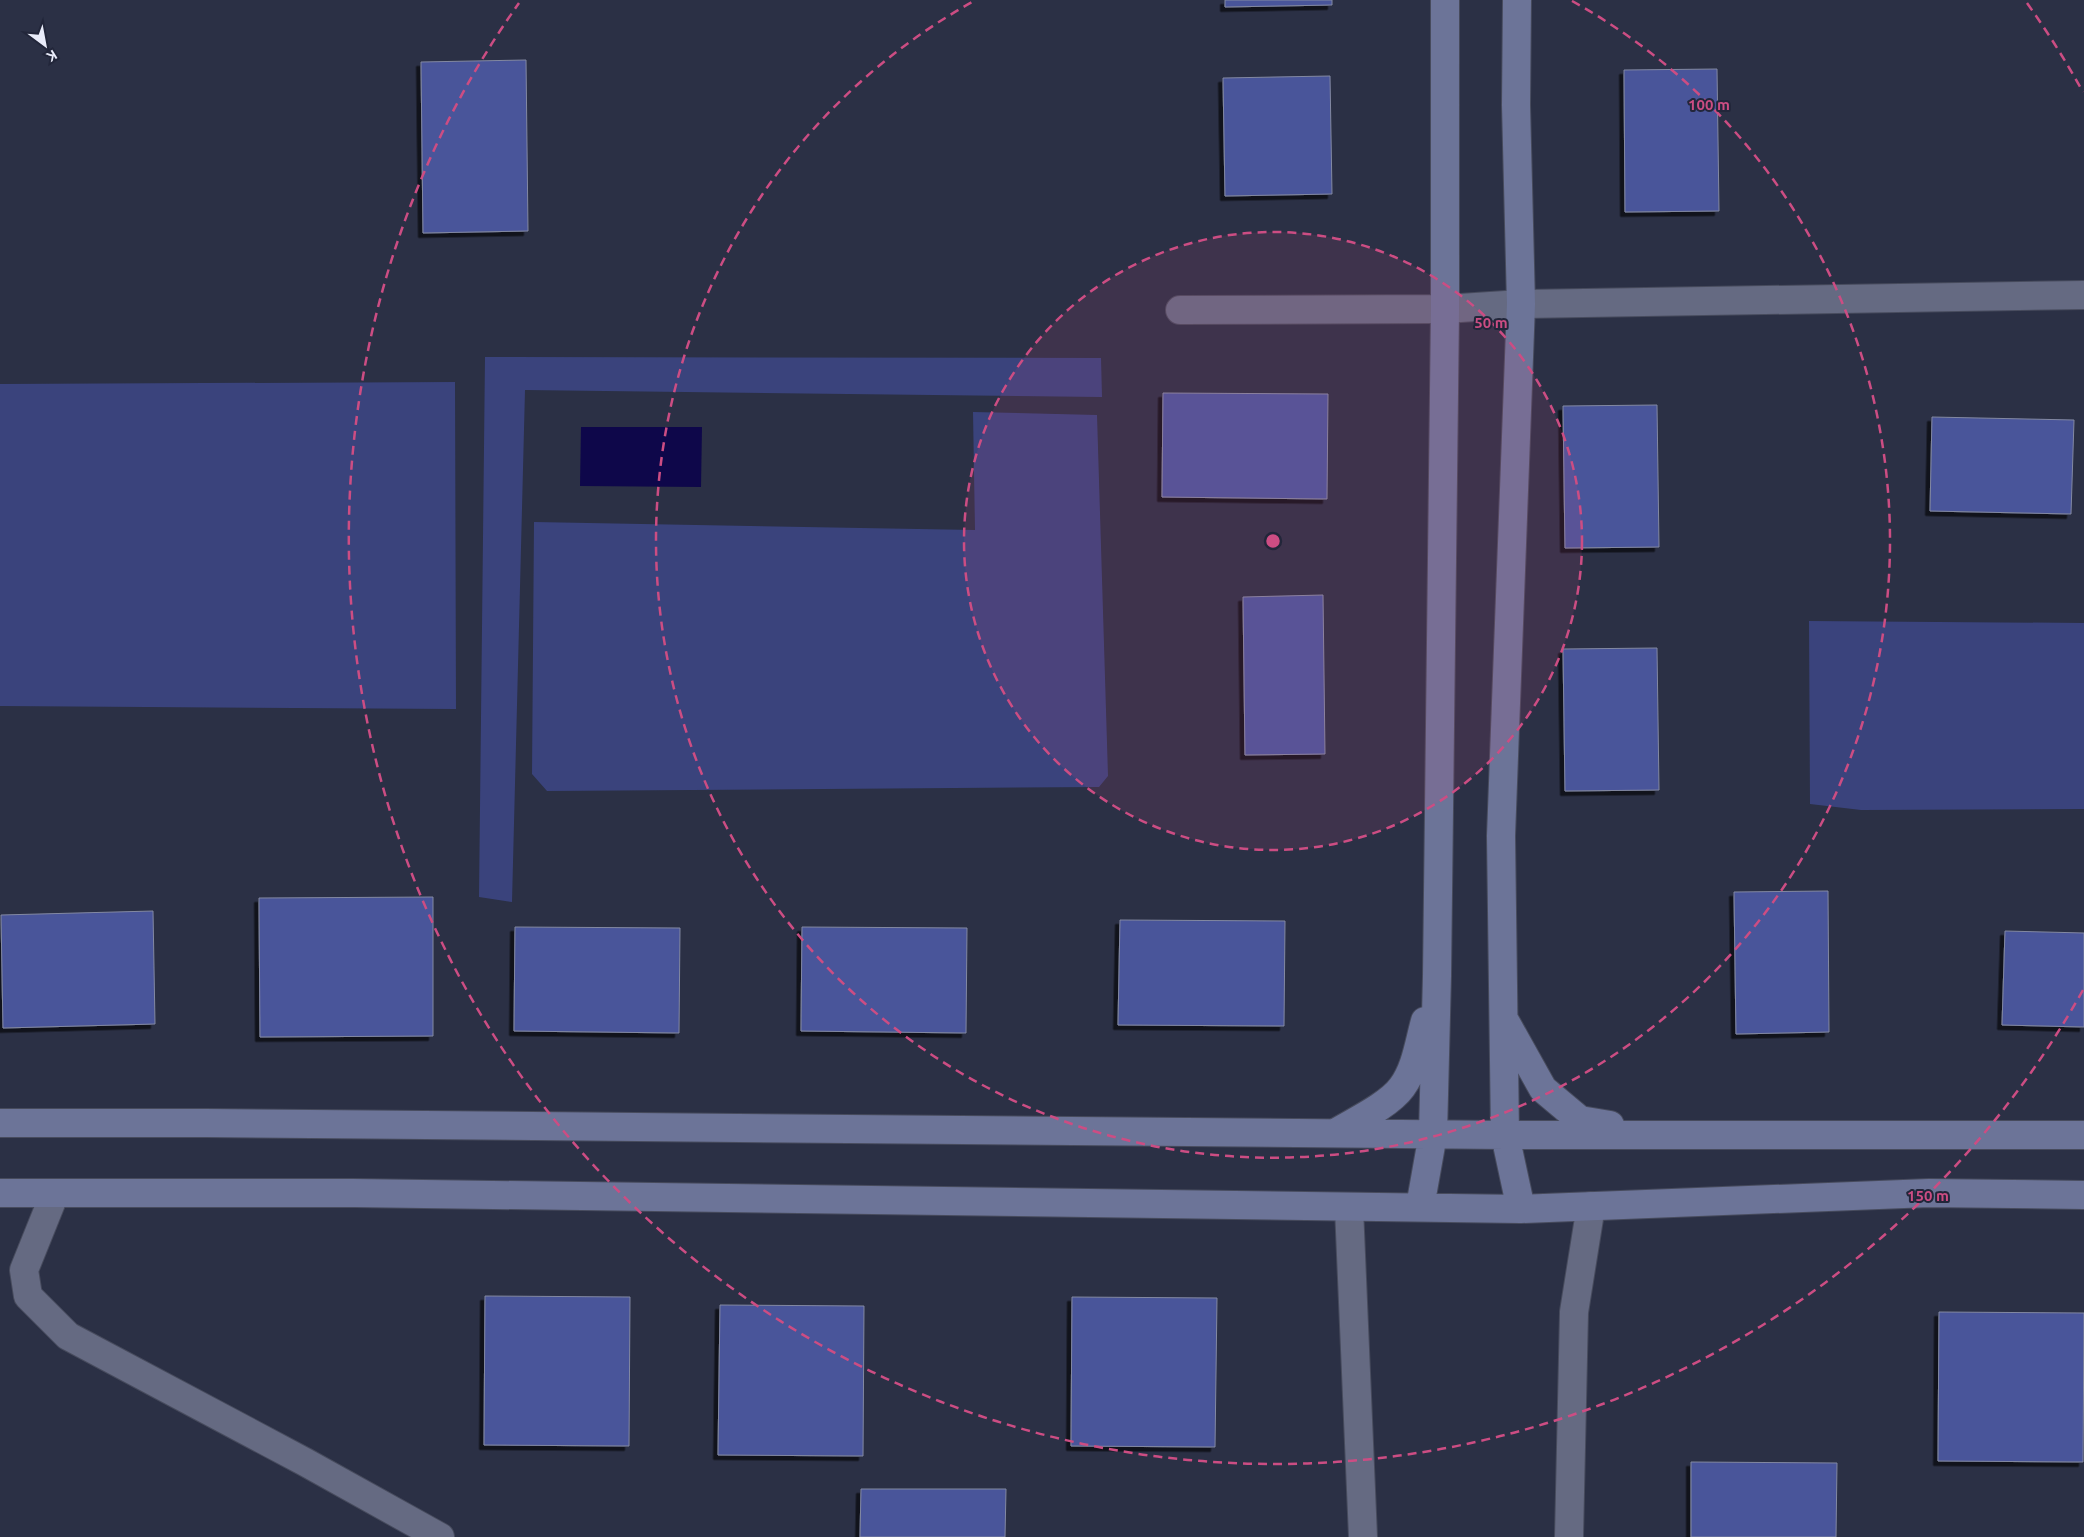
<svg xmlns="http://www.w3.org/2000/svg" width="2084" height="1537" viewBox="0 0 2084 1537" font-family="Ubuntu,sans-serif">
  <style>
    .green { fill: #3a437c }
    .water { fill: #0e074a }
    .building { fill: #49549a; stroke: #8389a2; filter: url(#shadow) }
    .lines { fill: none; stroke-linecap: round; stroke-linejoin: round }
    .street-casing { stroke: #474b5d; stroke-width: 30 }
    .secondary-casing { stroke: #474b5d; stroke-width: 30 }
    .street { stroke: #656a82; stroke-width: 28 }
    .secondary { stroke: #6c7498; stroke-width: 28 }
    .ring { fill: none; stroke: #cc4d83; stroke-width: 2.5; stroke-dasharray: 9 6 }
    .centre { fill: #cc4d83; stroke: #22263a; stroke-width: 2.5 }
    .ring-label { font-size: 15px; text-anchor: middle; font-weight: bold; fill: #cc4d83; stroke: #22263a; stroke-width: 4; stroke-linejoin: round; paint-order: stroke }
  </style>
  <defs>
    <filter id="shadow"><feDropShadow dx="-4.5" dy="4.5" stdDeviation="0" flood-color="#0009"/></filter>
  </defs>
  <rect width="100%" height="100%" fill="#2b3045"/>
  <path class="green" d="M485,357L1101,358L1102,397L525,390L512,902L479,897Z
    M455,382L456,709L0,706V384Z
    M973,412L1097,415L1108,776L1099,787L547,791L532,774L534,522L975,530Z
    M1809,621L2084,623V809L1861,810L1810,804Z"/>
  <path class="water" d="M581,427H702L701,487L580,486Z"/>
  <path class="building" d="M1225,0H1332V5L1225,7Z
    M526,60L528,231L423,233L421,62Z
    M1717,69L1719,211L1625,212L1624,70Z
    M1330,76L1332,194L1225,196L1223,78Z
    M1163,393L1328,394L1327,499L1162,497Z
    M1657,405L1659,547L1565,548L1563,406Z
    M1932,417L2074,420L2071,514L1930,511Z
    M1323,595L1325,754L1245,755L1243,597Z
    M1657,648L1659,790L1565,791L1563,649Z
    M1828,891L1829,1032L1736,1034L1734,892Z
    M433,897V1036L260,1037L259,898Z
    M153,911L155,1024L3,1028L1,915Z
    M1120,920L1285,921L1284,1026L1118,1025Z
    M515,927L680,928L679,1033L514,1031Z
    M802,927L967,928L966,1033L801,1031Z
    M2005,931L2084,933V1027L2002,1025Z
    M485,1296L630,1297L629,1446L484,1445Z
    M1072,1297L1217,1298L1215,1447L1071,1446Z
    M720,1305L864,1306L863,1456L718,1455Z
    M1939,1312L2084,1313L2083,1462L1938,1461Z
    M1691,1462L1837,1463L1836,1537H1691Z
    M861,1489H1006L1005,1537H860Z"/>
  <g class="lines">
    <g class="street-casing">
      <path id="street" d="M1180,310L1445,309L1521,304L2084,295
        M55,1193L24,1270L28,1296L68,1336L305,1462L440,1537
        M1349,1208L1363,1537
        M1569,1537L1574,1312L1591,1206"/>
    </g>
    <g class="secondary-casing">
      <path id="secondary" d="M1517,0L1516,105L1521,304L1501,836L1505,1135L1521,1209
        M1505,1021L1543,1089L1580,1120L1610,1125
        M0,1123H205L1505,1135H2084
        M1335,1133C1355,1121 1389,1105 1402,1087C1416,1068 1419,1042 1425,1021
        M0,1193H354L1521,1209L1929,1193L2084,1195
        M1420,1207L1433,1134L1437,976L1445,309V0"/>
    </g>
    <use href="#street" class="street"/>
    <use href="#secondary" class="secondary"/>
  </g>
  <circle cx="1273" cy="541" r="309" fill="#cc4d83" fill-opacity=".12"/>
  <g class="ring">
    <circle cx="1273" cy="541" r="309"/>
    <path d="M1572 1A617 617 0 1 1 974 1"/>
    <path d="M2083 990A926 926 0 1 1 519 3M2027 3A926 926 0 0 1 2083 92"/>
  </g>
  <circle cx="1273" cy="541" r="8" class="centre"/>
  <g class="ring-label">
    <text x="1709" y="110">100 m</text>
    <text x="1491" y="328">50 m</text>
    <text x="1928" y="1201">150 m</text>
  </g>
  <g transform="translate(45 45) rotate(148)" stroke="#22263a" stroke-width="4" paint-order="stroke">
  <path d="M0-4L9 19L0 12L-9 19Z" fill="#e9ecfa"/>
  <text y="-8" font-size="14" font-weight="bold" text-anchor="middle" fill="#e9ecfa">K</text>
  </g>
</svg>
